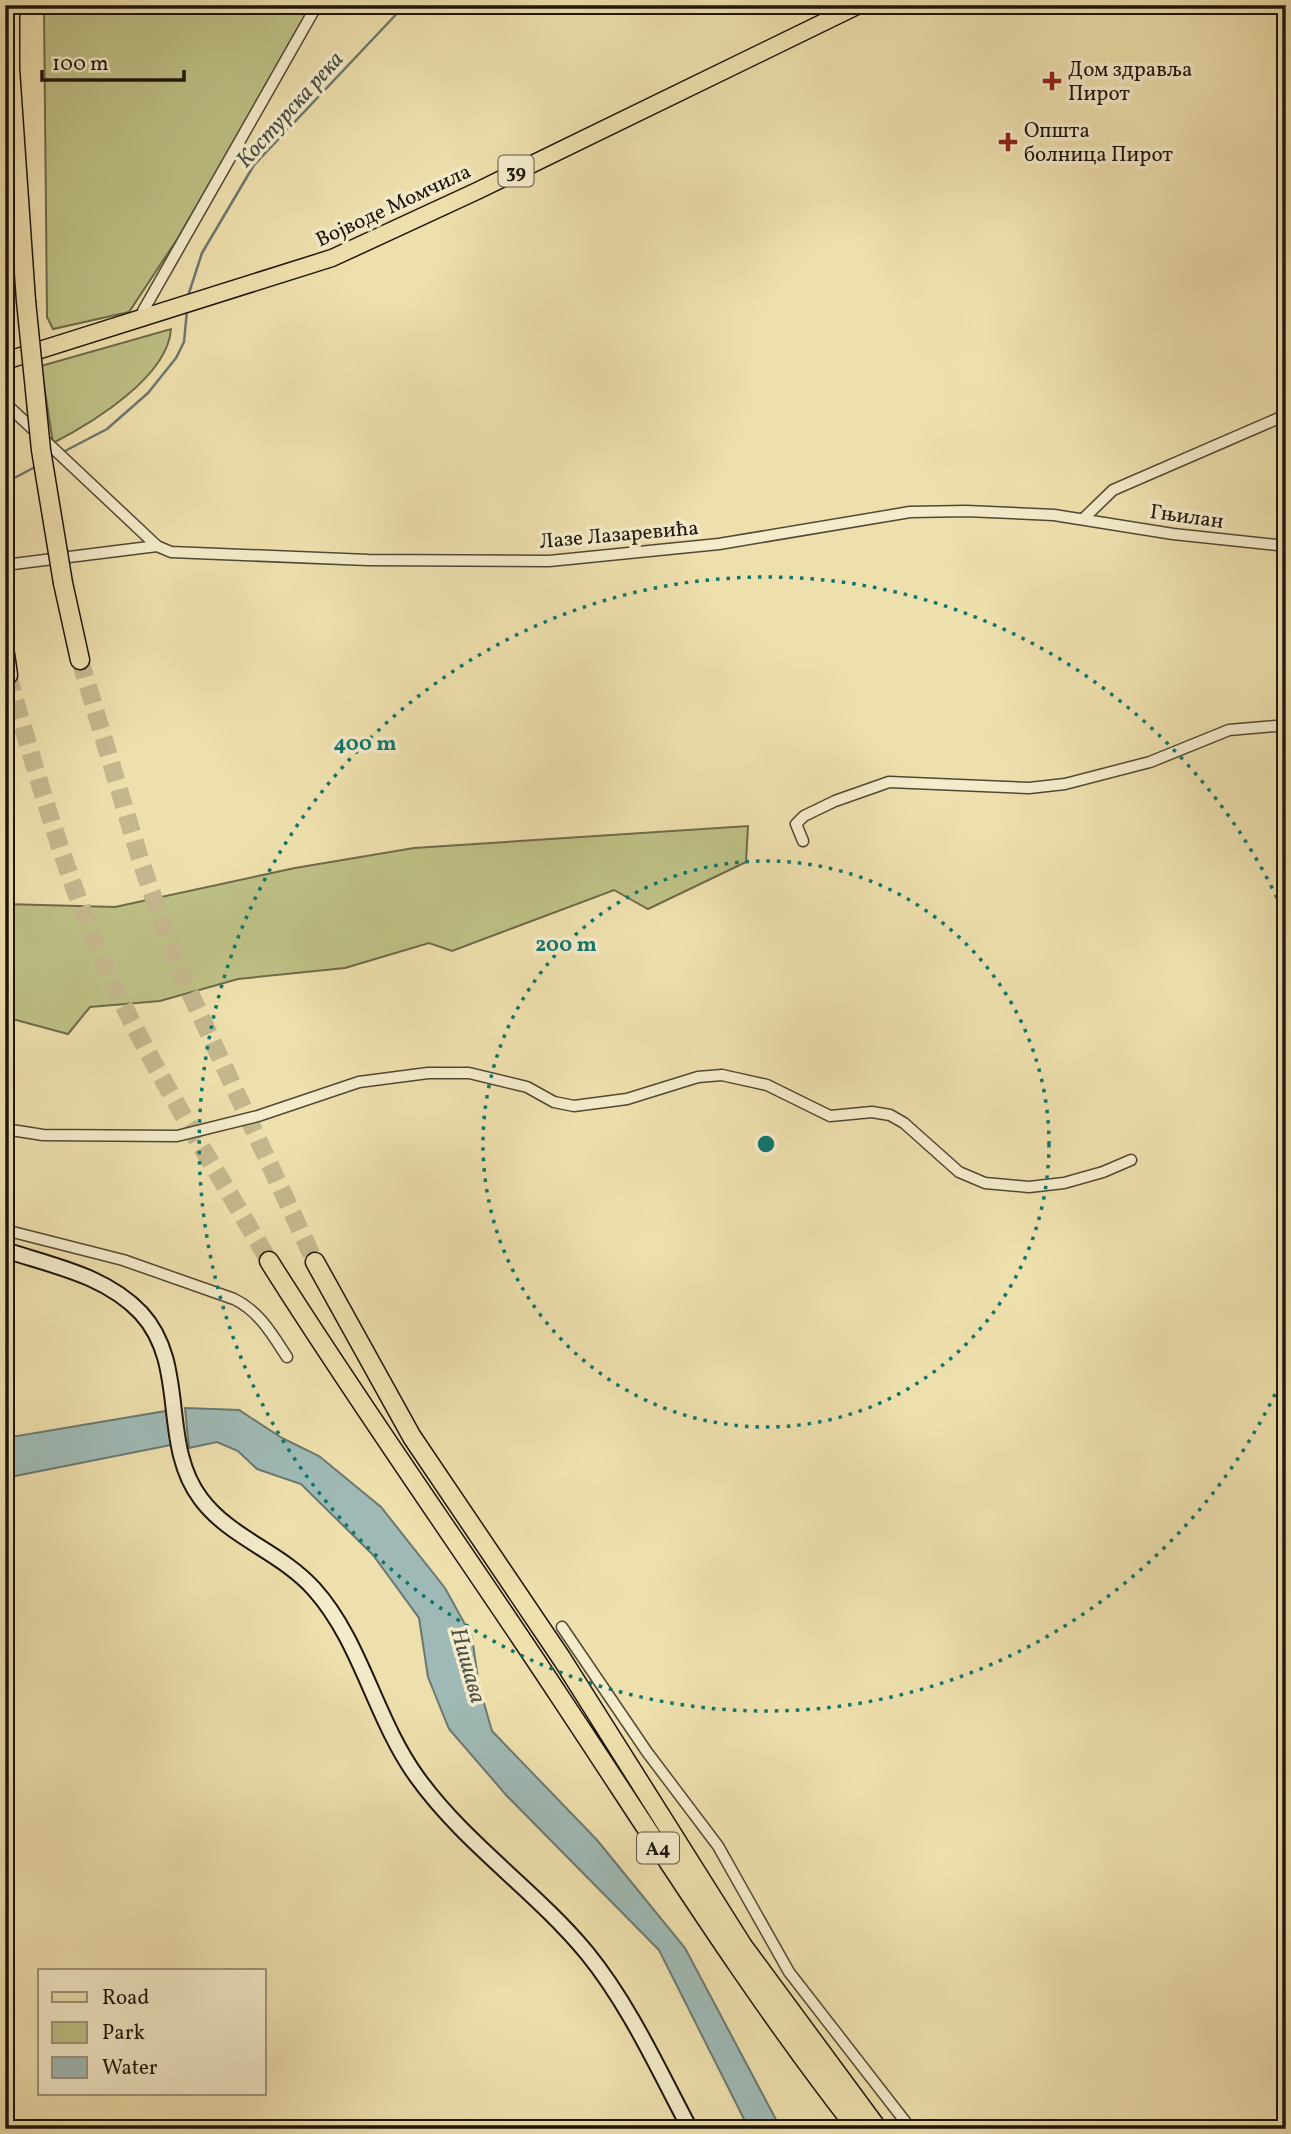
<svg xmlns="http://www.w3.org/2000/svg" width="1291" height="2134" viewBox="0 0 1291 2134" font-family="Vollkorn,serif">
  <style>
    .green { fill: #bec186; stroke: #6e6b4a; stroke-width: 2 }
    .water { fill: #9fbab6; stroke: #6b7872; stroke-width: 2 }
    .lines { fill: none; stroke-linecap: round; stroke-linejoin: round }
    .stream { stroke: #6b7872; stroke-width: 2.5 }
    .highway-tunnel { stroke: #c4b78d; stroke-width: 18; stroke-dasharray: 18 9; stroke-linecap: butt }
    .street-casing { stroke: #514835; stroke-width: 13 }
    .secondary-casing { stroke: #1d150d; stroke-width: 18 }
    .primary-casing { stroke: #1d150d; stroke-width: 19 }
    .highway-casing { stroke: #1d150d; stroke-width: 21 }
    .street { stroke: #f4ebca; stroke-width: 10 }
    .secondary { stroke: #f4ebca; stroke-width: 14 }
    .primary { stroke: #eee0ad; stroke-width: 16 }
    .highway { stroke: #eee0ad; stroke-width: 18 }
    .highway-bridge-casing { stroke: #1d150d; stroke-width: 21; stroke-linecap: butt }
    .highway-bridge { stroke: #eee0ad; stroke-width: 18 }
    .ring { fill: none; stroke: #0f766e; stroke-width: 3.5; stroke-dasharray: 3.5 7 }
    .poi-dot { fill: #8f2418; stroke: #f4ebca; stroke-width: 2.5 }
    .labels { text-anchor: middle; stroke-width: 7; stroke-linejoin: round; paint-order: stroke }
    .shield { fill: #f4ebca; stroke: #5e5546; stroke-width: 2 }
    .shield-label { font-size: 19px; font-weight: bold; fill: #1d150d }
    .poi-label { font-size: 21px; fill: #1d150d; stroke: #f4ebca; text-anchor: start }
    .street-label { font-size: 21px; fill: #1d150d; stroke: #f4ebca }
    .water-label { font-size: 23px; font-style: italic; fill: #4a4f48; stroke: #f4ebca }
    .centre { fill: #0f766e; stroke: #f4ebca; stroke-width: 3.5 }
    .ring-label { font-size: 21px; text-anchor: middle; font-weight: bold; fill: #0f766e; stroke: #f4ebca; stroke-width: 7; stroke-linejoin: round; paint-order: stroke }
  </style>
  <rect width="100%" height="100%" fill="#eee0ad"/>
  <filter id="stains"><feTurbulence type="fractalNoise" baseFrequency=".00286" numOctaves="4"/><feColorMatrix values="0 0 0 0 .2 0 0 0 0 .09 0 0 0 0 .02 0 0 0 .5 -.17"/></filter>
  <radialGradient id="worn" r=".72"><stop offset=".6" stop-color="#630" stop-opacity="0"/><stop offset="1" stop-color="#630" stop-opacity=".3"/></radialGradient>
  <path class="green" d="M56,5H313L178,238L129,312L53,329L47,317L44,10Z
    M171,329C168,377 92,423 53,443L41,366Z
    M748,826L746,862L648,909L614,890L452,951L429,943L345,968L238,979L160,1001L90,1007L68,1034L5,1017V904L115,907L295,868L414,848Z"/>
  <path class="water" d="M185,1408L239,1410L282,1438L319,1456L381,1507L445,1588L472,1637L479,1686L492,1731L597,1840L685,1948L781,2129H749L659,1950L507,1796L449,1729L428,1677L419,1618L373,1555L301,1484L257,1469L238,1451L217,1442L189,1448Z
    M166,1411L171,1445L5,1478V1438Z"/>
  <g class="lines">
    <path class="stream" d="M188,296L202,253L254,165L405,5
      M63,452L107,429L148,393L176,358L184,342L187,310
      M5,483L35,467"/>
    <path class="highway-tunnel" d="M80,660L140,859L177,965L315,1262
      M8,675C38,780 69,888 115,988C160,1082 217,1171 269,1261"/>
    <g class="street-casing">
      <path id="street" d="M143,319V311L317,5
        M5,403L157,546L171,552L368,560L549,561L719,544L910,512L966,511L1054,515L1173,534L1286,546
        M1083,519L1113,490L1286,415
        M5,565L157,546
        M803,841L796,824L804,816L835,801L889,782L1029,788L1065,784L1150,762L1229,730L1286,725
        M5,1129L43,1135L177,1136L258,1116L359,1082L428,1073H469L527,1087L554,1102L574,1106L627,1099L698,1077L722,1075L767,1085L830,1116L872,1112L890,1115L904,1123L959,1172L985,1183L1029,1187L1064,1183L1103,1172L1131,1160
        M5,1230L123,1260L234,1299C259,1311 272,1334 287,1357
        M562,1627L647,1752L718,1846L789,1972L911,2129"/>
    </g>
    <g class="secondary-casing">
      <path id="secondary" d="M5,1250C53,1266 105,1275 141,1313C189,1365 159,1444 201,1499C230,1538 281,1552 314,1589C361,1641 375,1719 417,1777C465,1844 535,1890 587,1953C630,2006 658,2069 690,2129"/>
    </g>
    <g class="primary-casing">
      <path id="primary" d="M5,361L332,258L477,191L859,5"/>
    </g>
    <g class="highway-casing">
      <path id="highway" d="M10,5V69L26,301
        M63,583L80,660
        M5,654L8,675
        M269,1261C362,1409 464,1551 560,1697C657,1843 749,1991 857,2129
        M315,1262L412,1437L562,1659L743,1946L878,2129"/>
    </g>
    <use href="#street" class="street"/>
    <use href="#secondary" class="secondary"/>
    <use href="#primary" class="primary"/>
    <use href="#highway" class="highway"/>
    <g class="highway-bridge-casing">
      <path id="highway-bridge" d="M26,301L41,450L63,583"/>
    </g>
    <use href="#highway-bridge" class="highway-bridge"/>
  </g>
  <g class="ring">
    <circle cx="766" cy="1144" r="283"/>
    <path d="M1284 1375A567 567 0 1 1 1284 913"/>
  </g>
  <g class="poi-dot">
    <path d="M1048.5 70.5h7v7h7v7h-7v7h-7v-7h-7v-7h7z"/>
    <path d="M1004.5 131.5h7v7h7v7h-7v7h-7v-7h-7v-7h7z"/>
  </g>
  <g class="labels">
    <g class="shield">
      <rect x="498.5" y="155.5" width="35" height="31" rx="5"/>
      <rect x="637" y="1832.5" width="42" height="31" rx="5"/>
    </g>
    <g class="shield-label">
      <text x="516" y="178">39</text>
      <text x="658" y="1855">A4</text>
    </g>
    <g class="poi-label">
      <text x="1068" y="76">Дом здравља<tspan x="1068" dy="24">Пирот</tspan></text>
      <text x="1024" y="137">Општа<tspan x="1024" dy="24">болница Пирот</tspan></text>
    </g>
    <g class="street-label">
      <text transform="translate(393 205) rotate(-25)" y="7">Војводе Момчила</text>
      <text transform="translate(1187 516) rotate(8)" y="7">Гњилан</text>
      <text transform="translate(619 534) rotate(-5)" y="7">Лазе Лазаревића</text>
    </g>
    <g class="water-label">
      <text transform="translate(289 109) rotate(-48)" y="8">Костурска река</text>
      <text transform="translate(469 1665) rotate(74)" y="8">Нишава</text>
    </g>
  </g>
  <circle cx="766" cy="1144" r="10" class="centre"/>
  <g class="ring-label">
    <text x="365" y="750">400 m</text>
    <text x="566" y="951">200 m</text>
  </g>
  <rect width="1291" height="2134" fill="none" stroke="#eee0ad" stroke-width="28"/>
  <rect x="7" y="7" width="1277" height="2120" fill="none" stroke="#1d150d" stroke-width="3.5"/>
  <rect x="14" y="14" width="1263" height="2106" fill="none" stroke="#1d150d" stroke-width="2"/>
  <rect x="38" y="1969" width="228" height="126" fill="#f4ebca" stroke="#9e957e" stroke-width="2"/>
  <rect x="52" y="1992" width="35" height="10" fill="#eee0ad" stroke="#9e957e" stroke-width="2"/>
  <text x="102" y="2004" font-size="21" fill="#1d150d">Road</text>
  <rect x="52" y="2022" width="35" height="21" fill="#bec186" stroke="#9e957e" stroke-width="2"/>
  <text x="102" y="2039" font-size="21" fill="#1d150d">Park</text>
  <rect x="52" y="2057" width="35" height="21" fill="#9fbab6" stroke="#9e957e" stroke-width="2"/>
  <text x="102" y="2074" font-size="21" fill="#1d150d">Water</text>
  <path d="M42 70v10h142v-10" fill="none" stroke="#1d150d" stroke-width="3.5"/>
  <text x="52" y="70" font-size="21" fill="#1d150d" stroke="#f4ebca" stroke-width="5" paint-order="stroke">100 m</text>
  <rect width="100%" height="100%" filter="url(#stains)"/>
  <rect width="100%" height="100%" fill="url(#worn)"/>
</svg>
